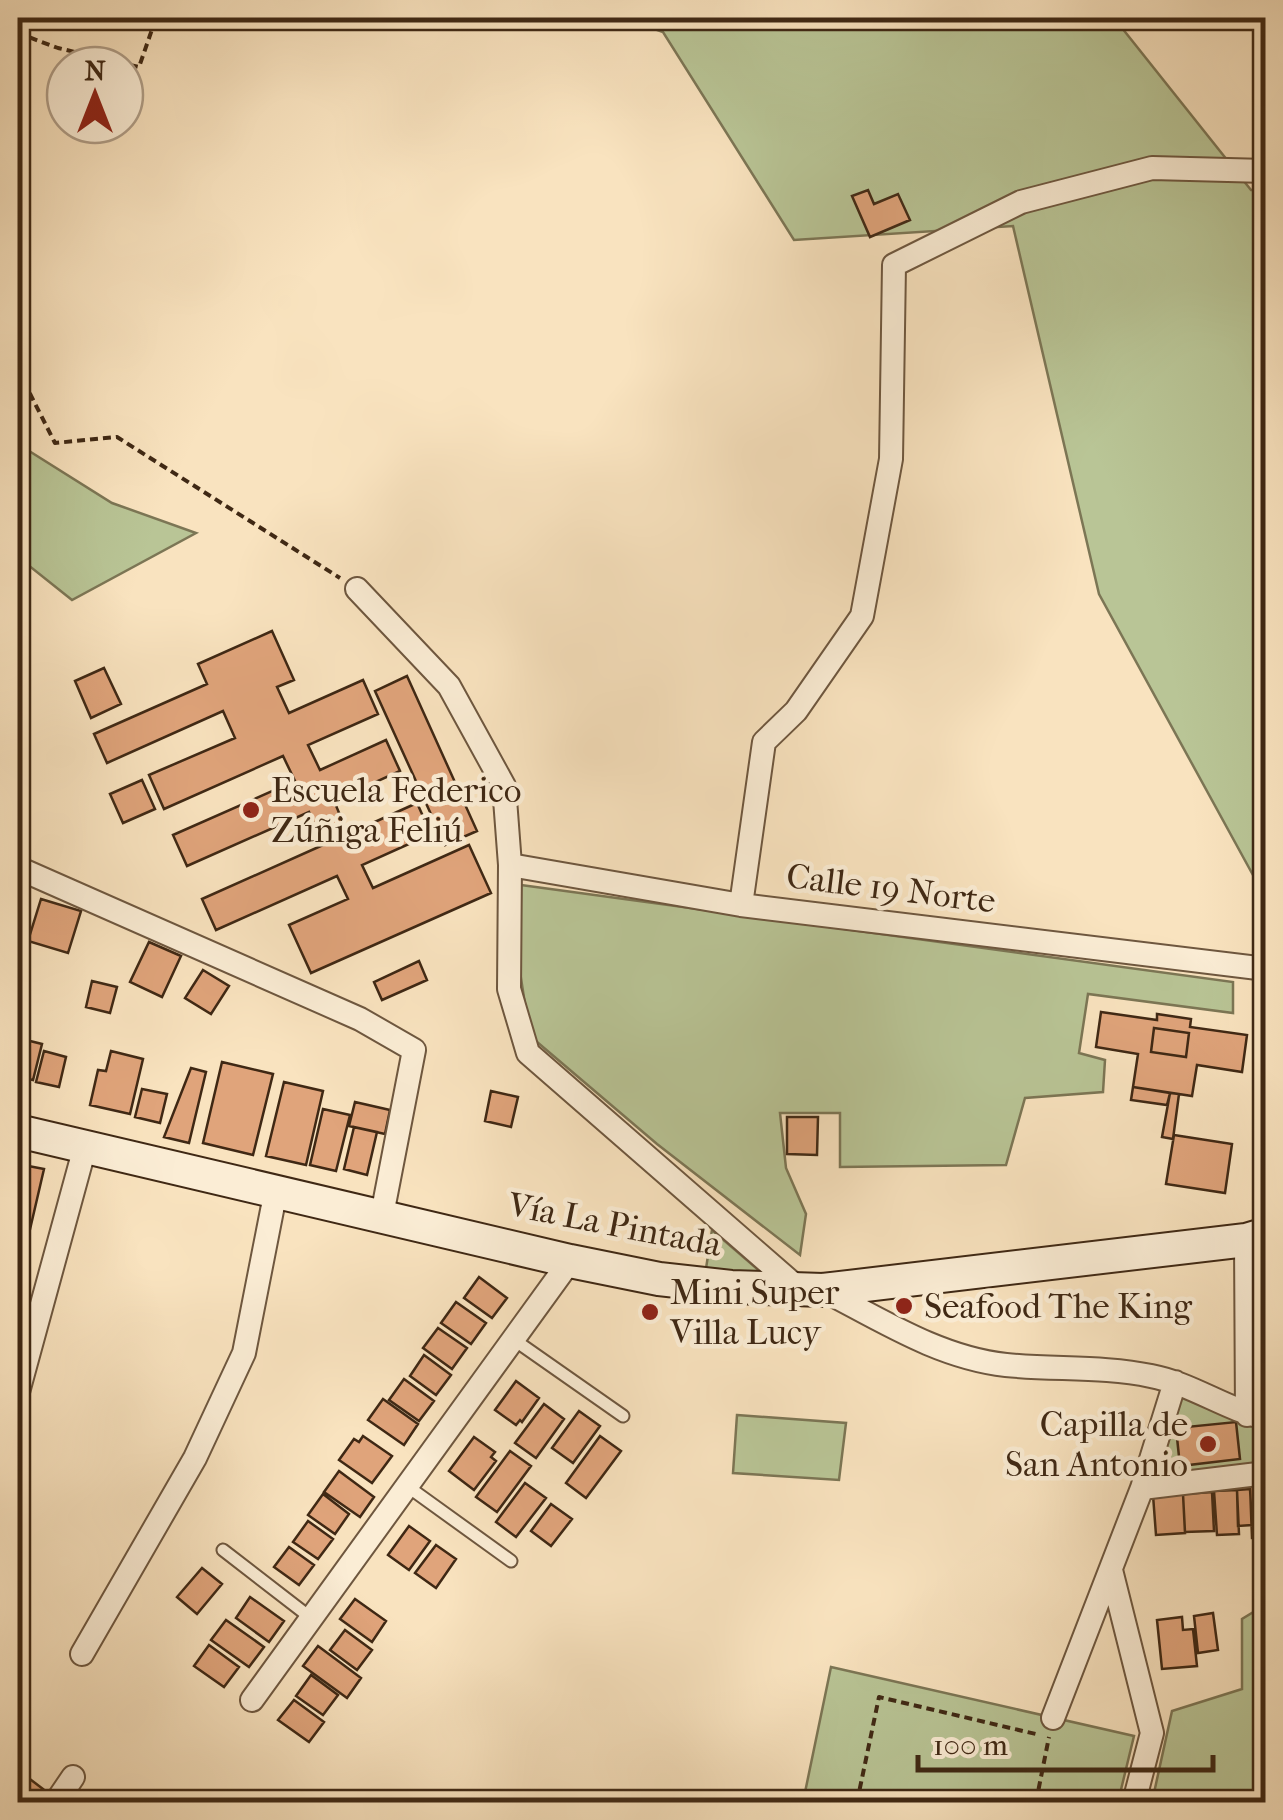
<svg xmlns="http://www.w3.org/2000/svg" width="1283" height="1820" viewBox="0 0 1283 1820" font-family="'IM FELL French Canon',serif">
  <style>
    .green { fill: #b9c596; stroke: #7c7655; stroke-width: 2.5 }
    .building { fill: #e0a47b; stroke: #3f2814; stroke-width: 2.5; fill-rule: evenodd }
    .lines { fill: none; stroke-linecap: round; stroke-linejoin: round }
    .service-casing { stroke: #6e573f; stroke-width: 15 }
    .minor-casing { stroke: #6e573f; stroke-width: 26 }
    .secondary-casing { stroke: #3f2814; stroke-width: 36 }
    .path { stroke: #3f2814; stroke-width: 4; stroke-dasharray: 8 5; stroke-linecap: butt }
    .service { stroke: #fbedd5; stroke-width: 11 }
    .minor { stroke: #fbedd5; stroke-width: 22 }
    .secondary { stroke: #fbedd5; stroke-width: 32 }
    .poi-dot { fill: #8f2418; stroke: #fbedd5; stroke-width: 4 }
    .labels { text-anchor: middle; stroke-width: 9; stroke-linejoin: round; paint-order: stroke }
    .poi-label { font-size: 35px; fill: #3f2814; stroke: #fbedd5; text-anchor: start }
    .street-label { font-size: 35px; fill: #3f2814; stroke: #fbedd5 }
  </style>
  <rect width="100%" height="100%" fill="#f9e3bf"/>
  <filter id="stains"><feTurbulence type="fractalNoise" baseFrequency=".002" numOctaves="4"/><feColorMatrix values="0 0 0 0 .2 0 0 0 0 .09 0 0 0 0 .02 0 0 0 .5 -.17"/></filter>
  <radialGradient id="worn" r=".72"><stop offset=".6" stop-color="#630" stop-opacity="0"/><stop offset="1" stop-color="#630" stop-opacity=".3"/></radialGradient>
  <path class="green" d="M623,18H1114L1251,190H1265V897L1099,594L1013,226L794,240L663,32Z
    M18,444L112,503L196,533L72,600L18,557Z
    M521,885L1233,982V1013L1088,994L1079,1053L1105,1060L1103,1092L1025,1098L1006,1165L840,1167V1113H780L786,1168L806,1214L800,1255L657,1144L530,1036L520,972Z
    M712,1230L770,1280L705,1275Z
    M1178,1391L1244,1418L1265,1433V1465L1149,1476Z
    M737,1415L846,1423L839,1480L733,1473Z
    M1265,1605V1802H1152L1172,1711L1242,1689V1619Z
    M831,1667L1134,1736L1118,1802H803Z"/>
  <path class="building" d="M868,190L874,204L898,194L910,220L870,237L852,196Z
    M272,631L294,680L277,687L289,713L363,680L378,714L308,745L320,770L386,740L400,771L334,801L348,834L417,803L431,834L362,865L373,888L469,845L491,893L311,973L289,925L348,899L337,876L216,930L202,899L323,845L309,812L187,866L173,835L295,781L283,756L164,809L149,775L235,738L223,711L107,763L94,734L207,684L198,664Z
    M104,668L121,704L91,718L75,681Z
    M407,676L477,831L445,845L375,691Z
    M142,780L155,809L123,823L110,794Z
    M41,899L81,911L68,953L28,941Z
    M149,942L181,956L162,997L130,982Z
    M419,961L427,980L382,1000L374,982Z
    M203,970L229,986L211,1014L185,998Z
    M92,981L117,987L110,1013L86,1007Z
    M1101,1012L1157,1020V1014L1191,1019L1190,1027L1247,1035L1242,1072L1197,1065L1192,1096L1133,1087L1138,1054L1096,1047ZM1154,1028L1189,1033L1186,1057L1151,1052Z
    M1154,1028L1189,1033L1186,1057L1151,1052Z
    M18,1038L42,1044L33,1080L18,1077Z
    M44,1051L66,1057L59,1087L36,1082Z
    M111,1051L143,1059L130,1114L90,1105L98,1070L106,1071Z
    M222,1062L273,1074L253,1155L203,1143Z
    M191,1068L206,1072L189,1143L164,1137Z
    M284,1082L323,1091L306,1165L266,1156Z
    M1133,1087L1170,1093L1167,1105L1131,1100Z
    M142,1089L167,1094L160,1123L135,1117Z
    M491,1091L518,1097L511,1127L485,1121Z
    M1170,1093L1179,1094L1173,1139L1162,1137Z
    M355,1102L390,1110L385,1134L349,1126Z
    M323,1109L350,1115L336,1171L310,1165Z
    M787,1117H818L817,1155L787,1154Z
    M354,1127L377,1132L367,1175L344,1169Z
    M1174,1135L1232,1144L1225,1193L1166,1184Z
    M18,1164L44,1169L28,1238L18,1235Z
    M479,1277L507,1298L492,1318L464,1298Z
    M456,1302L486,1323L471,1344L441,1323Z
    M438,1328L467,1348L452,1369L423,1348Z
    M424,1355L451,1375L436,1395L410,1376Z
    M404,1379L434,1401L419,1421L389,1400Z
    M516,1381L539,1398L522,1422L520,1420L516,1425L495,1410Z
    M383,1399L418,1424L404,1445L368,1420Z
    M544,1404L564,1419L536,1458L515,1443Z
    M579,1411L600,1426L573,1463L552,1448Z
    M1236,1422L1240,1459L1180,1466L1176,1428Z
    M363,1436L392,1456L372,1483L339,1460L354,1439L359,1442Z
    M600,1436L621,1451L586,1498L566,1483Z
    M474,1437L495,1452L491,1457L496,1461L474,1490L449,1471Z
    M510,1451L531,1466L497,1512L476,1497Z
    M339,1471L374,1497L360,1517L324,1492Z
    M525,1483L546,1498L516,1537L496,1522Z
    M1266,1484V1537L1252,1538L1250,1485Z
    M1250,1489L1252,1525L1238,1526L1237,1490Z
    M1237,1490L1239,1534L1217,1535L1214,1491Z
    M1212,1492L1214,1531L1185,1532L1183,1494Z
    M323,1494L349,1514L335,1534L308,1515Z
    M1183,1494L1185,1533L1156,1535L1153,1495Z
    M551,1504L572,1519L551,1546L531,1531Z
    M308,1521L333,1539L318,1559L293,1542Z
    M409,1526L430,1541L409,1570L388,1555Z
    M436,1545L456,1559L436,1588L415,1573Z
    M289,1547L314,1565L299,1585L274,1567Z
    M202,1568L222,1584L197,1614L177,1597Z
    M250,1597L284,1621L269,1642L236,1618Z
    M355,1599L386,1621L372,1642L340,1619Z
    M1213,1613L1218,1650L1198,1653L1194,1616Z
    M1182,1617L1183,1630L1193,1629L1197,1666L1162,1669L1157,1620Z
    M226,1620L264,1647L249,1667L211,1640Z
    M345,1630L372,1650L357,1670L330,1650Z
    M209,1645L239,1667L224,1687L194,1666Z
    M318,1646L361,1678L347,1698L303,1666Z
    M311,1675L338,1695L323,1715L296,1696Z
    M294,1700L324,1722L309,1742L278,1720Z
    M18,1770L43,1789L33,1802H18Z"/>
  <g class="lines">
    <g class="service-casing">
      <path id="service" d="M513,1339L623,1416
        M407,1486L511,1561
        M223,1550L311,1618"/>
    </g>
    <g class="minor-casing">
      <path id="minor" d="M357,589L449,686L504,786L510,865L509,989L528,1053L800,1290
        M510,865L741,905L1266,969
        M18,868L360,1019L414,1050L382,1215
        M741,905L764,742L796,711L862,616L891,459L894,265L1021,202L1152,168L1266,171
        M1246,1240L1247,1415
        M823,1290C881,1320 940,1358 1006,1365C1054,1370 1104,1366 1151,1376C1193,1384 1226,1410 1266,1418
        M18,1392L85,1147
        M1142,1488L1266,1473
        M1111,1570L1152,1733L1134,1802
        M82,1654L195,1458L244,1353L276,1190
        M252,1700L570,1261
        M1053,1718L1142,1488L1175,1382
        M56,1802L73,1777"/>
    </g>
    <g class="secondary-casing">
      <path id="secondary" d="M18,1131L570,1261L659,1279L731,1287L823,1290L1246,1240L1266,1234"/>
    </g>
    <path class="path" d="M18,38L23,35L58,48L139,67L156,18
      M18,370L55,443L117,437L340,578
      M857,1802L879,1697L1040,1735
      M1036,1802L1049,1737"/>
    <use href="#service" class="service"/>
    <use href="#minor" class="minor"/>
    <use href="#secondary" class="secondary"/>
  </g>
  <g class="poi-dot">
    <circle cx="251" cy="810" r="10"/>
    <circle cx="904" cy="1306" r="10"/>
    <circle cx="650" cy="1312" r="10"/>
    <circle cx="1208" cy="1444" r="10"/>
  </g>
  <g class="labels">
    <g class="poi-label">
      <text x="271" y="802">Escuela Federico<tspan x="271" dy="40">Zúñiga Feliú</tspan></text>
      <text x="670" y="1304">Mini Super<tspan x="670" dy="40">Villa Lucy</tspan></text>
      <text x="924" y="1318">Seafood The King</text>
      <text x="1188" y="1436" text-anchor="end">Capilla de<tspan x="1188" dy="40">San Antonio</tspan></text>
    </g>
    <g class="street-label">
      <text transform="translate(891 888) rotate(7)" y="12">Calle 19 Norte</text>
      <text transform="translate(615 1224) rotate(11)" y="12">Vía La Pintada</text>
    </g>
  </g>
  <rect width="1283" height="1820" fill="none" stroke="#f9e3bf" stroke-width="60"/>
  <rect x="20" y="20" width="1243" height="1780" fill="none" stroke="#3f2814" stroke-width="5"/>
  <rect x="30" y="30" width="1223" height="1760" fill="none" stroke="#3f2814" stroke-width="2.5"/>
  <g transform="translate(95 95)"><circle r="48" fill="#fbedd5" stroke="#b09e88" stroke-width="2.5"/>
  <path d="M0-8L18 38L0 25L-18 38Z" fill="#8f2418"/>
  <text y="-15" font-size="28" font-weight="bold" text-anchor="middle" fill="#3f2814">N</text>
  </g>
  <path d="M918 1755v15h295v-15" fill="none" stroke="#3f2814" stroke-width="5"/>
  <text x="933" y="1755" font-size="30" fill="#3f2814" stroke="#fbedd5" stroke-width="8" paint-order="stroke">100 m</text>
  <rect width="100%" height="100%" filter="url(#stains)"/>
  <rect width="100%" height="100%" fill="url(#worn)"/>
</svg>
